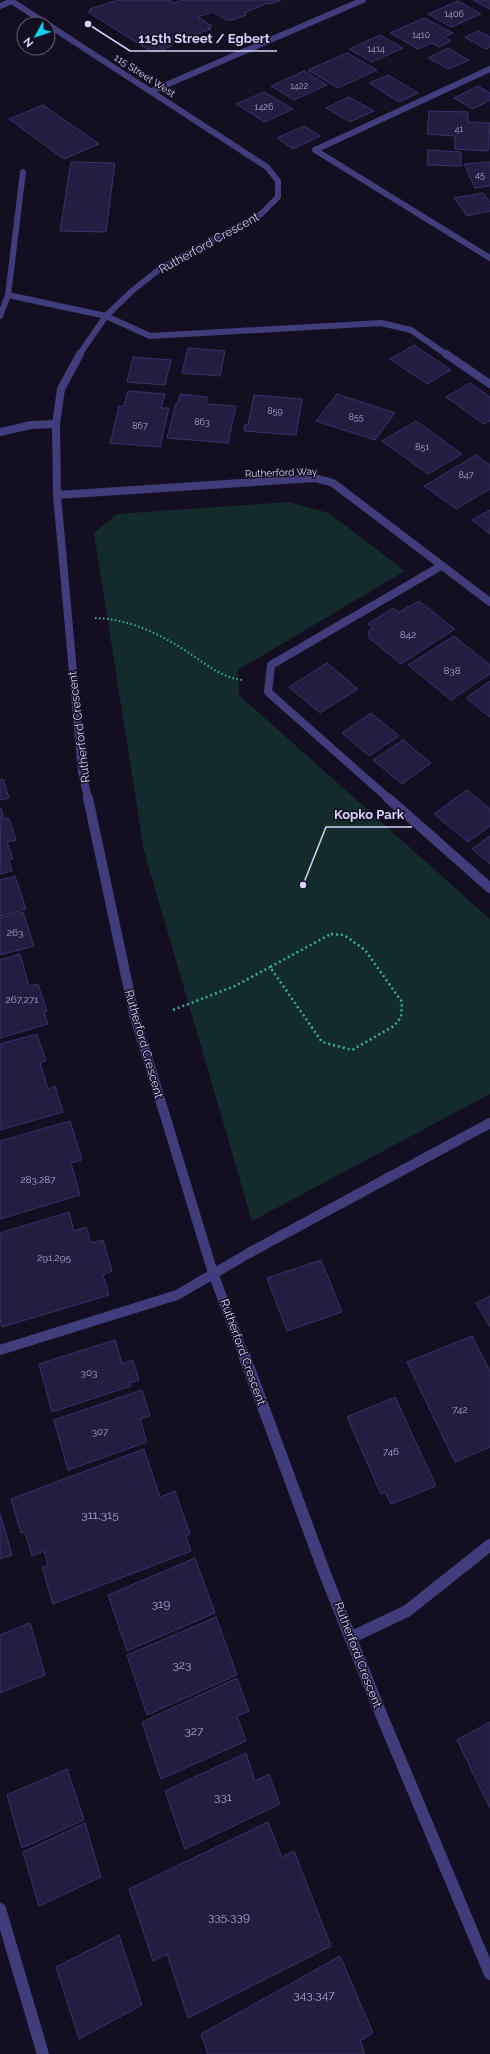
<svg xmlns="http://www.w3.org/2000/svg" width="490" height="2054" viewBox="0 0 490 2054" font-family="Raleway,sans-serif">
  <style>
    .green { fill: #132b2b }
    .building { fill: #251c41; stroke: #3d306c }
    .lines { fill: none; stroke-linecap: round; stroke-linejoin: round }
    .path-far1 { stroke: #37aca8; stroke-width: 2; stroke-dasharray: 1.5 2.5; stroke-linecap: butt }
    .path { stroke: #37aca8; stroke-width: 2.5; stroke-dasharray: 2 3; stroke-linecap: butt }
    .minor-far3 { stroke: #413d7d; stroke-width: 6 }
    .minor-far2 { stroke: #413d7d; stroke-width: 8 }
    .minor-far1 { stroke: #413d7d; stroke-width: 10 }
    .minor { stroke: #413d7d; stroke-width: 12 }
    .labels { text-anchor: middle; stroke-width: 3; stroke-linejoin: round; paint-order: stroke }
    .far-number-label { font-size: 9px; fill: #aba5cd }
    .far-street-label { font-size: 10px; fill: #d8d3fc; stroke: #130f21 }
    .number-label { font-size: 10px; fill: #aba5cd }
    .street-label { font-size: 12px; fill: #d8d3fc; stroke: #130f21 }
    .near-number-label { font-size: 12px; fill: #aba5cd }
    .leader { fill: none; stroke: #d8d3fc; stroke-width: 1.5 }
    .callout-dot { fill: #d8d3fc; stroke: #130f21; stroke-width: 1.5 }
    .callout-label { font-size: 13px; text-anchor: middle; font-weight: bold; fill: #d8d3fc; stroke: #130f21; stroke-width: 3; stroke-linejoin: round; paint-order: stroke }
  </style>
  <rect width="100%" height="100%" fill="#130f21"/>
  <path class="green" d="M288,502L329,513L405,571L238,670L239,695L490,919V1094L252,1221L144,851L94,533L117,514Z"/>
  <path class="building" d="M118,0H168L174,3L182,0H281L271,4L268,3L244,13L246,15L232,20H227L212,12L198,17L212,26L208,28L211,29L169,44L172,46L157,52L155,51L152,52L88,12L92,10L90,9Z
    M473,0H490V9Z
    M458,1L481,14L451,27L428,14Z
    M424,18L453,33L444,37L451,41L439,47L432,43L418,49L390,33Z
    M479,31L490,37V47L486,49L465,37Z
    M380,35L403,48L372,62L349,49Z
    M448,48L469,60L449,69L428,58Z
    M347,53L377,70L338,88L308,70Z
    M304,71L327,85L294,100L271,86Z
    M388,75L418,93L399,102L369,83Z
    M478,86L490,93V100L473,109L454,98Z
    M264,92L293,109L265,122L236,104Z
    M349,97L374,111L350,122L326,108Z
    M43,105L99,144L64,159L9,119Z
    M429,111L468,112V122L490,123L488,151L455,149V136L427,134Z
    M304,126L320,136L293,149L277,138Z
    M428,150L461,152V166L427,165Z
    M71,162L115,163L106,232L60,231Z
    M490,162V186L475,188L464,164Z
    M483,193L490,202V211L467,216L454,198Z
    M414,345L451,370L427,384L390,359Z
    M188,348L225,351L220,376L182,373Z
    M133,357L171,360L165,385L127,382Z
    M470,383L490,397V421L484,424L446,397Z
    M128,391L165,394L161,408H169L160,447L110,443L119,406H124Z
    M180,394L207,397L206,404L236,406L228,443L167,438L176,403H178Z
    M337,394L395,413L375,440L316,421Z
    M254,395L302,399L296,435L244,431L245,424L248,425Z
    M416,421L462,454L428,474L382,441Z
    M476,455L490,465V489L456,509L424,486Z
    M490,510V534L472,520Z
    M419,601L455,629L401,664L369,638V630L373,628L368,624L393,608L399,612Z
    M454,636L490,665V674L451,700L408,665Z
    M327,663L358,689L320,713L289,687Z
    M490,681V717L466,698Z
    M371,713L399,736L369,756L342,733Z
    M403,740L431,763L402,784L373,760Z
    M3,779L9,798L0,800V780Z
    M467,790L490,809V826L468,842L434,814Z
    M1,808L4,819L9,818L16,840L7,842L13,859L9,860L12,871L0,874Z
    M490,836V864L472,849Z
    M15,876L26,909L0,916V880Z
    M23,912L34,946L0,955V918Z
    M20,954L29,986L38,984L47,1011L44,1012L48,1024L0,1038V960Z
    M37,1034L46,1061L40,1063L48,1089L55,1086L63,1112L0,1130V1044Z
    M70,1121L82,1160L71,1163L80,1195L0,1219V1141Z
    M69,1212L74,1231L86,1227L91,1243L103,1240L112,1271L103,1275L109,1295L2,1327L0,1319V1233Z
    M321,1260L342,1312L287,1331L267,1278Z
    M490,1296V1327L476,1303Z
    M472,1336L490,1371V1447L455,1462L407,1362Z
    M115,1340L122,1364L133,1360L139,1380L130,1383L131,1386L52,1412L39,1364Z
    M142,1390L150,1416L140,1419L147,1442L68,1470L54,1420Z
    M395,1397L436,1486L391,1504L385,1492L381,1494L347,1417Z
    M144,1449L160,1497L175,1491L190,1534L186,1536L191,1551L53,1604L42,1567L48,1566L44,1551L32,1556L25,1532L21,1533L11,1499Z
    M0,1513L12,1555L0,1559Z
    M195,1558L215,1613L127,1651L108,1595Z
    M216,1617L237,1675L147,1715L127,1655Z
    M30,1623L45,1675L0,1693V1635Z
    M237,1678L249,1711L237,1716L246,1741L161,1779L142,1722Z
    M490,1722V1808L457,1740Z
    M246,1753L255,1781L269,1774L280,1804L185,1849L165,1791Z
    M67,1769L84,1820L22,1848L7,1795Z
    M268,1822L282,1857L294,1851L331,1946L188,2018L167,1954L153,1961L129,1889Z
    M85,1823L101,1877L39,1906L23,1852Z
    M119,1935L142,2005L79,2039L56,1967Z
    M340,1956L373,2033L360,2041L365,2054H208L201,2034Z"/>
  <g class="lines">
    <path class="path-far1" d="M95,618C130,619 160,634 189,653C206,664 222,678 243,680"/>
    <path class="path" d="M331,934L344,935L365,950L402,1002L401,1017L394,1026L352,1050L322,1042L270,967Z
      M173,1010L235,986L270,967"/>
    <path class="minor-far3" d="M10,0L267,167L278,181V197L261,214L161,268L132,291L106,316L79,355
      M0,6L12,1
      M152,91L363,0
      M315,150L490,258
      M315,150L490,69
      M23,172L8,295L106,316L150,336L381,323L411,330L447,355
      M0,316L8,295"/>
    <path class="minor-far2" d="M80,354L61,389L56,424L57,495L82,772L88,799
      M446,354L490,384
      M0,432L31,425L56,424
      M57,495L315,478L333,483L490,602
      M389,799L268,692L271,665L441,566"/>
    <path class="minor-far1" d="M88,798L134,1014L213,1273L244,1356
      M388,798L490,888
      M0,1350L177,1295L249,1253L490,1123"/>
    <path class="minor" d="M244,1355L325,1574L381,1714L490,1974
      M352,1637L407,1611L490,1545
      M0,1909L43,2054"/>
  </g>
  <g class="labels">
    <g class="far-number-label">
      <text x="454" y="17">1406</text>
      <text x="421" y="38">1410</text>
      <text x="376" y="52">1414</text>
      <text x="299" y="89">1422</text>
      <text x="264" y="110">1426</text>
      <text x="459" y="132">41</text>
      <text x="480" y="178">45</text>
      <text x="275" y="414">859</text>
      <text x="356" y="420">855</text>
      <text x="202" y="425">863</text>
      <text x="140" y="429">867</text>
      <text x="422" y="450">851</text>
      <text x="466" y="478">847</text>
    </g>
    <g class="far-street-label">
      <text transform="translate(145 75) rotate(33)" y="4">115 Street West</text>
      <text transform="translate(281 472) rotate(-2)" y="4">Rutherford Way</text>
    </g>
    <g class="number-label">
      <text x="408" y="638">842</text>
      <text x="452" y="674">838</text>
      <text x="15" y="936">263</text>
      <text x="22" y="1003">267,271</text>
      <text x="38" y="1183">283,287</text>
      <text x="54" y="1261">291,295</text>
      <text x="89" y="1376">303</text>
      <text x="460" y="1413">742</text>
      <text x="100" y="1435">307</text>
      <text x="391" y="1455">746</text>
    </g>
    <g class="street-label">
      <text transform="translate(209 243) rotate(-29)" y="4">Rutherford Crescent</text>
      <text transform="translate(79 727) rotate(-97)" y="4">Rutherford Crescent</text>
      <text transform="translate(144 1044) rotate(74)" y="4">Rutherford Crescent</text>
      <text transform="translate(243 1352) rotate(70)" y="4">Rutherford Crescent</text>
      <text transform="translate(358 1655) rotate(69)" y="4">Rutherford Crescent</text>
    </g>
    <g class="near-number-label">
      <text x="100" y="1519">311,315</text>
      <text x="161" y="1608">319</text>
      <text x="182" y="1669">323</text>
      <text x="194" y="1735">327</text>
      <text x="223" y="1801">331</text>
      <text x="229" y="1921">335,339</text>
      <text x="314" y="1999">343,347</text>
    </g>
  </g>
  <path class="leader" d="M88 24L130 51H277M303 885L326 827H412"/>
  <g class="callout-dot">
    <circle cx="88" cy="24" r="4"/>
    <circle cx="303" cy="885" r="4"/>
  </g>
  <g class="callout-label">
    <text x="204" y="43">115th Street / Egbert</text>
    <text x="369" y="819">Kopko Park</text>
  </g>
  <g transform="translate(36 36) rotate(230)"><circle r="19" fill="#130f21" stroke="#625d79"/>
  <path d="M0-3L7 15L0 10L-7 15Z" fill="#10cfeb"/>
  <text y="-6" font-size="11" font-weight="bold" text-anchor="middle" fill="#d8d3fc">N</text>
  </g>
</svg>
